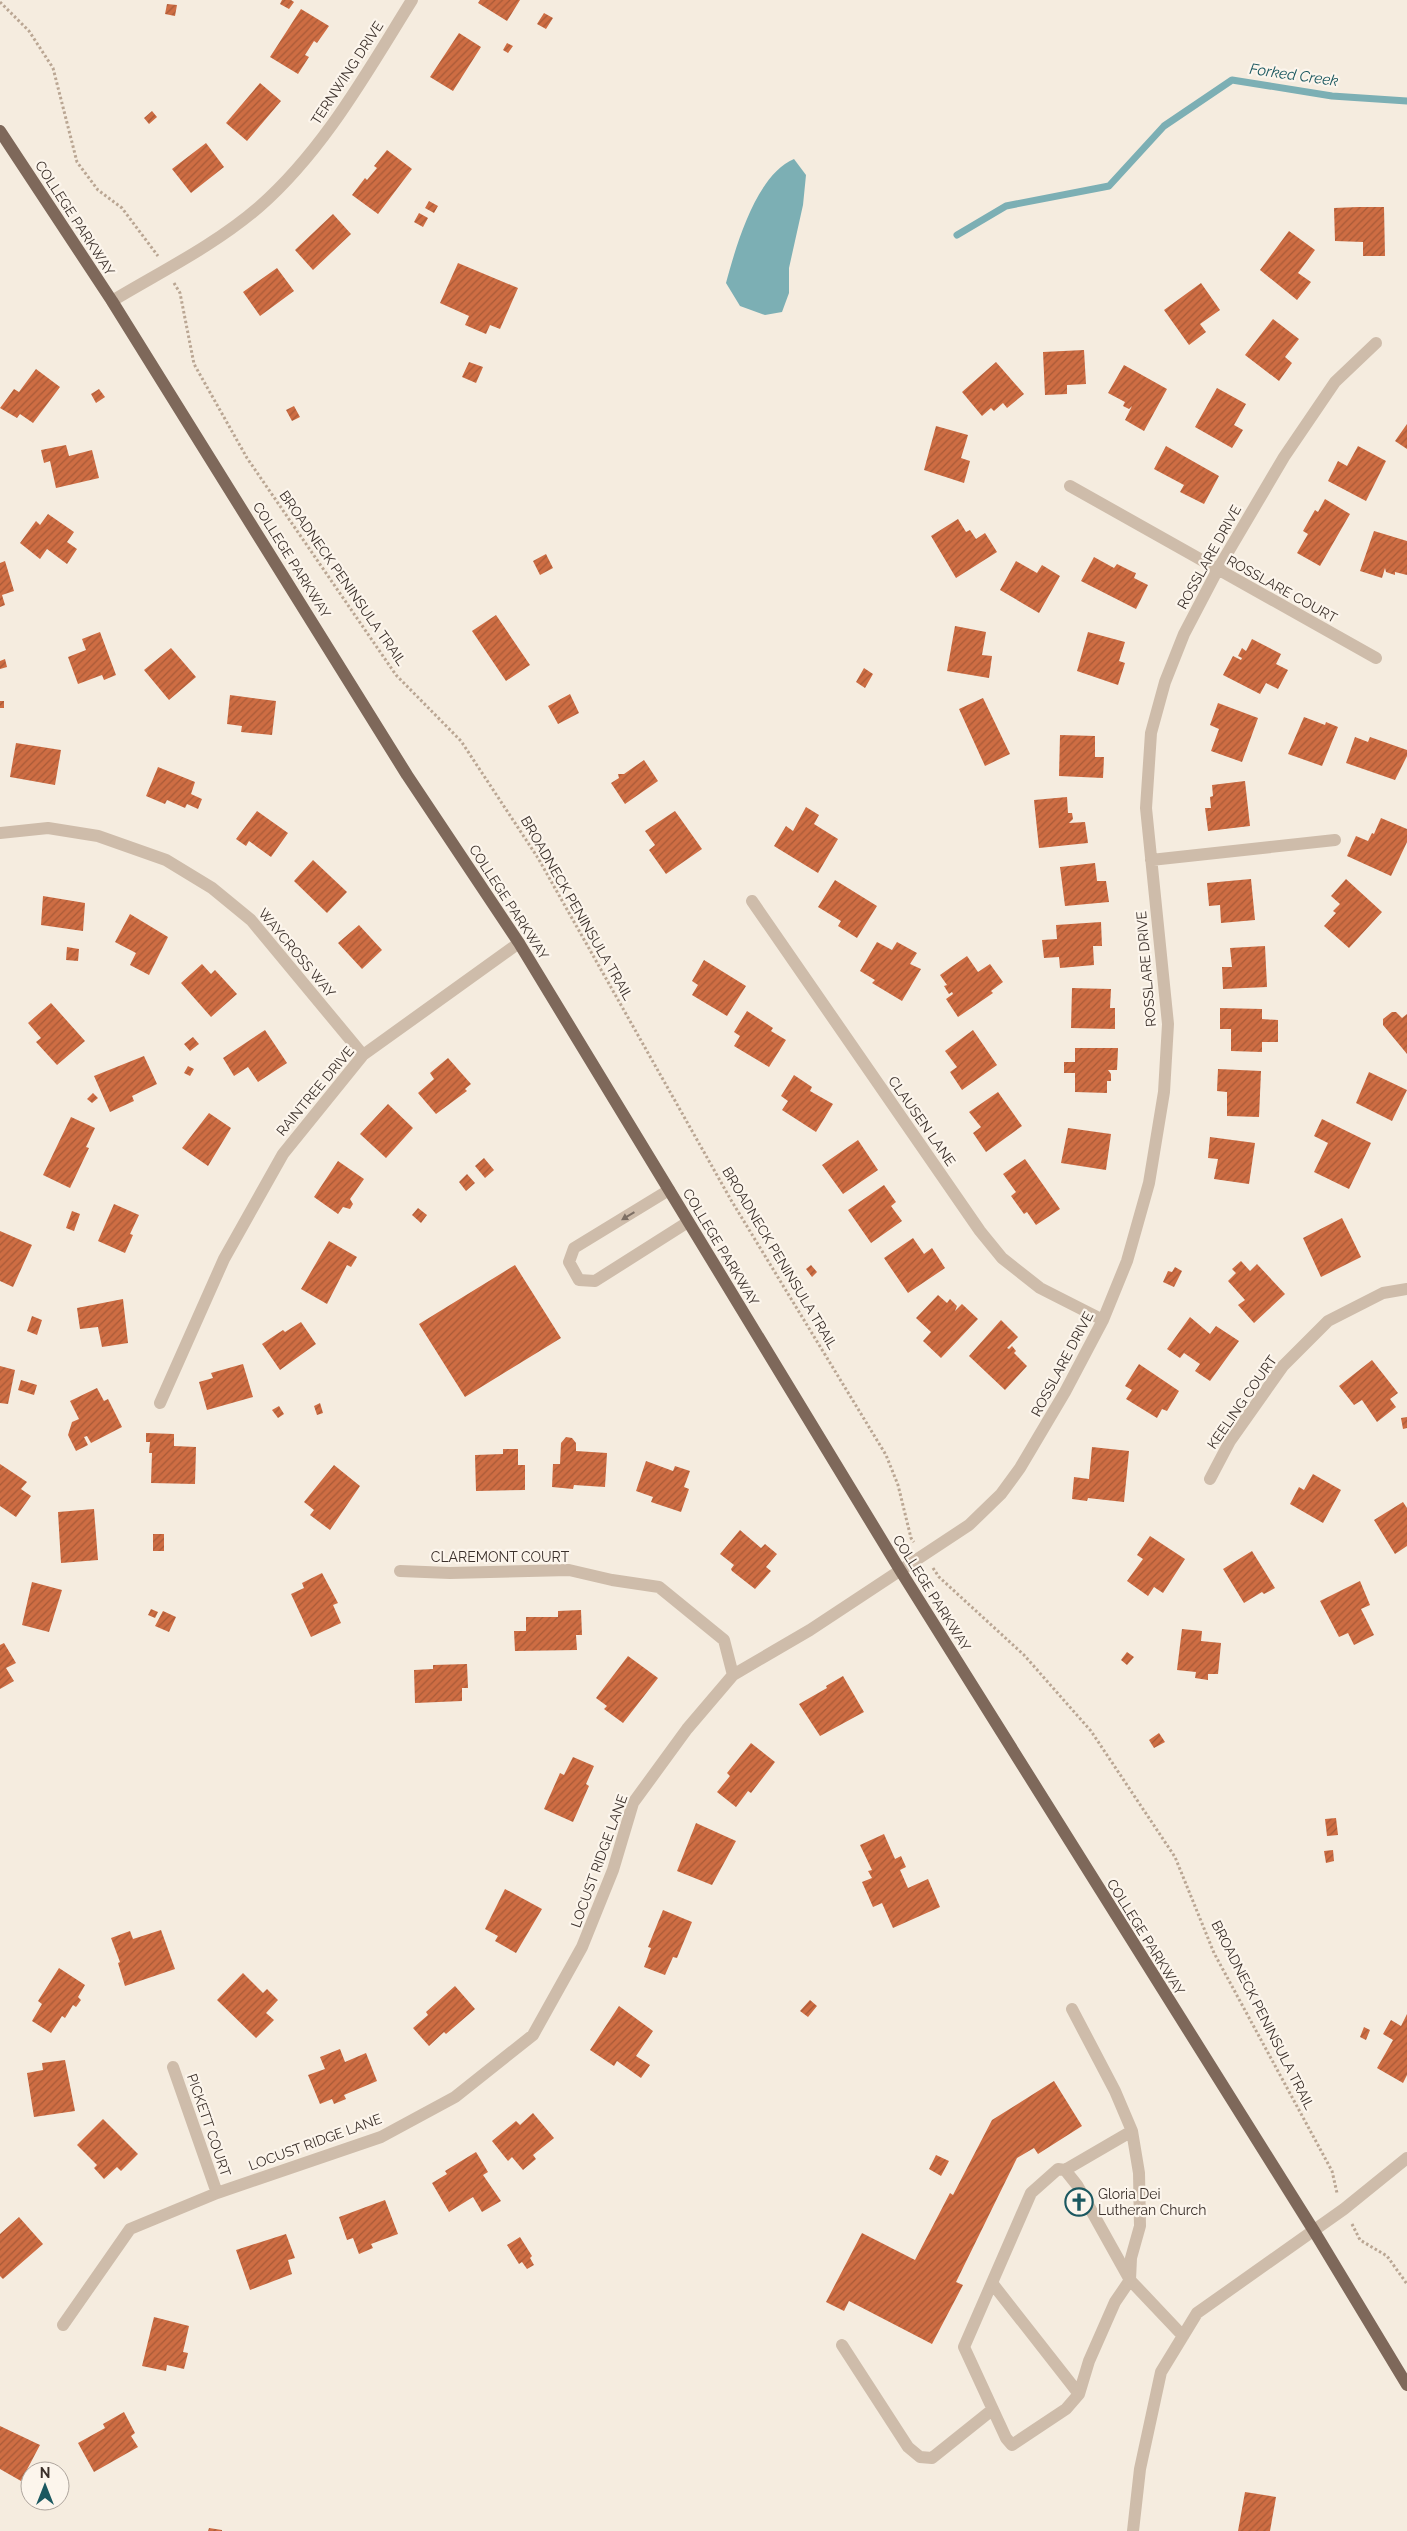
<svg xmlns="http://www.w3.org/2000/svg" width="1407" height="2531" viewBox="0 0 1407 2531" font-family="Raleway,sans-serif">
  <style>
    .water { fill: #7cafb4 }
    .lines { fill: none; stroke-linecap: round; stroke-linejoin: round }
    .stream { stroke: #7cafb4; stroke-width: 7 }
    .building { fill: url(#building-hatch) }
    .path { stroke: #baa693; stroke-width: 3; stroke-dasharray: 2.5 2.5; stroke-linecap: butt }
    .minor { stroke: #cebcaa; stroke-width: 12 }
    .major { stroke: #7e685a; stroke-width: 12 }
    .oneway { fill: #7d6f64 }
    .labels { text-anchor: middle; stroke-width: 4.5; stroke-linejoin: round; paint-order: stroke }
    .street-label { font-size: 14px; fill: #3b302a; stroke: #fcf5ec }
    .poi-label { font-size: 14px; fill: #3b302a; stroke: #fcf5ec; text-anchor: start }
    .water-label { font-size: 15px; font-style: italic; fill: #1b5860; stroke: #fcf5ec }
  </style>
  <defs>
    <pattern id="building-hatch" width="6" height="6" patternUnits="userSpaceOnUse" patternTransform="scale(1.25)"><rect width="6" height="6" fill="#ce6d43"/><path d="M-1 1l2-2M0 6l6-6M5 7l2-2" fill="none" stroke="#a85a38"/></pattern>
  </defs>
  <rect width="100%" height="100%" fill="#f5ecdf"/>
  <path class="water" d="M794,159L806,175L803,205L789,268V293L782,312L765,315L740,306L726,283C736,246 756,175 794,159Z"/>
  <g class="lines">
    <path class="stream" d="M957,235L1006,206L1109,186L1164,126L1232,80L1332,96L1407,101"/>
  </g>
  <path class="building" d="M282,0H291L294,2L289,9L280,4Z
    M480,0H520L507,21L478,3Z
    M167,4L177,5L175,16L165,14Z
    M301,9L329,26L317,43L314,41L305,55L309,57L298,74L270,57Z
    M544,13L553,18L546,29L537,24Z
    M459,33L481,47L453,91L430,77Z
    M507,43L513,46L508,53L503,50Z
    M260,83L281,101L247,141L226,123Z
    M152,111L157,117L149,124L144,118Z
    M206,143L224,167L191,193L172,169Z
    M387,150L412,169L378,214L352,195L365,178L367,180L377,168L374,166Z
    M429,201L438,206L434,213L425,208Z
    M1358,207H1384L1385,256H1363V242L1335,241L1334,208Z
    M419,213L428,218L423,227L414,222Z
    M333,214L351,234L313,270L295,250Z
    M1289,231L1315,250L1298,273L1311,282L1297,300L1260,270Z
    M458,263L518,288L500,329L490,325L486,334L465,325L469,316L440,303Z
    M277,268L294,291L260,316L243,292Z
    M1201,283L1220,310L1200,324L1206,332L1189,345L1164,310Z
    M1273,319L1299,339L1285,357L1292,363L1279,381L1245,355Z
    M1084,350L1086,384L1067,385V394L1045,395L1043,352Z
    M469,362L483,367L476,383L462,377Z
    M996,362L1024,394L1007,408L1003,403L994,411L991,408L982,416L962,392Z
    M1124,365L1167,389L1144,431L1125,420L1132,406L1129,409L1123,406L1125,402L1108,393Z
    M36,369L60,387L33,423L20,414L17,418L0,408L14,389L19,392Z
    M1217,388L1246,404L1234,425L1243,430L1232,448L1195,427Z
    M99,389L105,397L96,403L91,394Z
    M294,406L300,417L292,421L286,410Z
    M1407,424V449L1395,441Z
    M936,426L968,435L961,458L970,461L964,483L924,470Z
    M66,445L69,456L92,450L99,478L56,488L50,461L44,463L41,450Z
    M1166,446L1219,476L1204,504L1180,492L1184,485L1154,469Z
    M1358,446L1386,461L1366,501L1328,481L1338,461L1347,466Z
    M1325,499L1350,514L1320,566L1297,553L1308,534L1303,531L1315,510L1318,512Z
    M48,514L74,532L67,542L77,549L67,564L47,549L40,559L20,543L36,521L40,525Z
    M958,519L966,532L970,530L976,539L985,533L997,552L956,578L931,536Z
    M1374,531L1407,541V575L1395,572V575L1386,572L1385,568L1382,578L1360,571Z
    M546,554L553,568L540,575L533,561Z
    M1094,557L1114,568L1117,564L1133,572L1136,573L1134,578L1148,585L1136,609L1081,581Z
    M5,561L14,591L2,595L5,605L0,607V563Z
    M1016,561L1037,573L1042,565L1060,576L1039,613L1000,590Z
    M496,615L530,665L506,681L472,631Z
    M955,626L986,632L982,655L992,656L989,678L947,671Z
    M100,632L116,675L104,680L102,675L78,684L68,657L86,650L82,639Z
    M1088,632L1125,642L1119,661L1125,663L1118,685L1077,671Z
    M1252,639L1281,654L1276,664L1288,670L1278,689L1266,683L1260,694L1223,675L1233,656L1241,660L1242,658L1238,656L1242,648L1246,651Z
    M171,648L196,677L169,700L144,670Z
    M5,659L7,667L0,669V661Z
    M864,668L873,674L865,688L856,682Z
    M570,694L579,713L558,724L548,706Z
    M230,695L276,701L272,735L241,732L242,726L227,724Z
    M983,698L1010,754L985,766L959,709Z
    M0,701H4V708H0Z
    M1218,703L1258,718L1242,762L1211,751L1219,729L1210,725Z
    M1304,717L1325,725L1326,722L1338,727L1322,766L1288,754Z
    M1060,735L1095,736V757H1104L1103,778L1059,776Z
    M1355,737L1368,742L1370,737L1407,750V756L1395,780L1346,763Z
    M16,743L61,750L55,785L10,777Z
    M644,760L658,781L625,804L611,783L619,778L618,774H624Z
    M158,767L195,782L191,794L202,799L198,809L187,804L185,808L167,800L165,804L146,796Z
    M1245,781L1250,826L1208,831L1205,808H1211L1210,797L1213,796L1212,785Z
    M1067,797L1068,813H1072L1073,819L1069,823L1085,822L1088,843L1039,848L1034,800Z
    M806,807L819,815L814,824L838,839L818,873L774,846L786,826L793,831Z
    M257,811L288,833L271,857L249,841L246,846L236,839Z
    M675,811L702,849L666,874L649,850L655,845L645,831Z
    M1381,818L1407,829V842L1391,876L1347,856L1356,836L1368,841L1372,833L1374,834Z
    M313,860L347,892L327,913L294,881Z
    M1095,863L1097,881H1106L1109,902L1065,906L1060,867Z
    M1251,879L1255,920L1221,923L1220,905L1209,906L1207,883Z
    M1346,879L1382,912L1349,948L1324,926L1336,913L1333,911L1340,904L1331,896Z
    M835,880L877,906L857,938L838,926L841,921L818,907Z
    M43,896L85,903L83,931L41,925Z
    M130,914L168,937L149,975L130,965L136,953L115,942Z
    M1101,922L1102,946H1093L1094,965L1060,968L1059,957L1044,958L1042,940L1057,939L1056,925Z
    M359,925L382,950L362,969L338,943Z
    M877,942L892,950L897,942L917,953L910,964L921,969L902,1001L872,983L875,980L860,971Z
    M1265,946L1267,987L1223,989L1222,967H1232L1230,948Z
    M67,947L79,949L78,961L66,960Z
    M967,956L978,972L990,964L1003,982L991,991L993,993L958,1017L946,999L953,994L952,992L949,994L944,986L947,985L940,975Z
    M704,960L746,986L727,1016L692,995L698,985L692,981Z
    M202,964L211,974L215,970L237,994L211,1017L181,983Z
    M1072,988L1111,989L1110,1008H1115V1029L1071,1028Z
    M51,1003L85,1041L57,1065L36,1042L41,1038L28,1023Z
    M1220,1008L1262,1009V1019L1278,1020V1042H1262V1052L1231,1051V1029H1220Z
    M747,1011L773,1028L771,1031L786,1040L769,1067L734,1046L740,1036L734,1032Z
    M1392,1012H1396L1402,1018L1407,1014V1054L1383,1025V1019Z
    M265,1030L287,1063L258,1082L248,1067L234,1076L223,1058Z
    M973,1030L997,1065L962,1090L950,1072L957,1067L945,1051Z
    M193,1037L199,1044L190,1051L184,1044Z
    M1075,1048H1118L1117,1070H1108L1111,1074V1081H1107V1093L1075,1092V1073H1064V1062H1075Z
    M144,1056L157,1084L132,1096L134,1101L110,1112L94,1076Z
    M448,1058L471,1084L465,1089L467,1091L436,1114L418,1093L434,1079L430,1073Z
    M188,1066L194,1069L190,1076L184,1073Z
    M1218,1069L1261,1071L1259,1117L1227,1116V1092L1217,1091Z
    M1369,1072L1407,1090L1392,1121L1356,1103Z
    M794,1075L812,1087L810,1091L833,1104L816,1132L782,1110L788,1101L781,1096Z
    M998,1092L1022,1126L986,1152L973,1133L981,1127L969,1112Z
    M93,1093L98,1098L92,1103L87,1099Z
    M388,1104L413,1128L386,1158L360,1134Z
    M209,1113L231,1128L208,1166L182,1148Z
    M71,1117L95,1128L86,1147L89,1148L70,1188L43,1175Z
    M1322,1119L1371,1143L1349,1189L1314,1172L1328,1143L1314,1136Z
    M1068,1128L1111,1134L1106,1170L1061,1163Z
    M1210,1137L1255,1143L1249,1184L1214,1179L1218,1159L1208,1158Z
    M858,1140L878,1170L843,1194L822,1165Z
    M484,1158L494,1170L485,1178L475,1166Z
    M1025,1159L1060,1209L1036,1225L1027,1212L1024,1214L1011,1196L1016,1192L1003,1174Z
    M338,1161L364,1179L350,1199L353,1204L350,1209L343,1207L338,1214L314,1197Z
    M467,1174L475,1183L466,1191L459,1182Z
    M884,1185L896,1202L891,1206L902,1221L871,1243L848,1210Z
    M114,1204L139,1215L130,1234L133,1235L125,1253L98,1241Z
    M418,1208L427,1215L421,1223L412,1215Z
    M72,1211L80,1214L74,1231L66,1228Z
    M1342,1218L1361,1257L1321,1277L1303,1238Z
    M0,1231L32,1245L13,1287L0,1281Z
    M913,1238L924,1254L932,1248L945,1268L908,1293L884,1258Z
    M329,1241L357,1257L351,1267L347,1265L327,1304L301,1289Z
    M1241,1261L1250,1271L1257,1264L1285,1294L1254,1323L1238,1305L1245,1300L1228,1281L1236,1273L1232,1269Z
    M515,1265L561,1338L465,1397L419,1324Z
    M811,1265L817,1272L812,1277L806,1269Z
    M1175,1267L1182,1271L1174,1287L1163,1282L1168,1271L1172,1272Z
    M938,1295L947,1303L950,1299L957,1306L955,1311L962,1304L978,1319L941,1358L923,1341L931,1332L916,1318Z
    M123,1299L128,1343L102,1347L98,1327L80,1329L77,1308Z
    M32,1316L42,1320L37,1335L27,1331Z
    M1190,1317L1210,1334L1216,1326L1239,1341L1210,1381L1195,1371L1200,1364L1184,1353L1180,1358L1167,1349Z
    M1001,1320L1018,1337L1007,1348L1009,1349L1012,1346L1016,1351L1014,1353L1027,1366L1005,1390L969,1356Z
    M301,1322L316,1344L280,1370L262,1344L283,1330L285,1332Z
    M1372,1360L1398,1393L1390,1399L1396,1407L1377,1422L1362,1400L1354,1405L1339,1386Z
    M243,1364L253,1397L207,1410L199,1382L213,1378L211,1373Z
    M1139,1364L1179,1391L1167,1411L1162,1409L1157,1418L1126,1399L1132,1390L1125,1386Z
    M0,1366L15,1370L8,1404L0,1403Z
    M21,1380L37,1385L34,1395L18,1390Z
    M97,1388L104,1401L108,1399L122,1427L91,1443L87,1436L84,1437L88,1445L76,1451L68,1435L72,1422L79,1419L70,1401Z
    M320,1403L323,1413L317,1415L314,1406Z
    M279,1406L284,1414L278,1418L272,1410Z
    M1407,1417V1428L1403,1429L1401,1418Z
    M146,1433L174,1434V1446L196,1447L195,1484L151,1483L152,1453H149L150,1442H146Z
    M566,1437L572,1438L576,1443V1451L607,1453L605,1487L574,1485L573,1489L552,1487L553,1464H560L561,1443Z
    M1092,1447L1129,1451L1124,1502L1088,1498L1087,1501L1072,1499L1074,1477L1089,1479Z
    M503,1449H518V1465H525V1490L476,1491L475,1455L503,1454Z
    M646,1461L673,1471L675,1466L690,1471L684,1487L689,1489L681,1512L651,1502L653,1497L636,1491Z
    M0,1464L27,1482L21,1489L31,1496L16,1517L0,1506Z
    M334,1465L360,1486L330,1530L310,1515L314,1510L304,1502Z
    M1313,1474L1341,1490L1323,1523L1290,1504L1299,1487L1304,1490Z
    M1403,1502L1407,1508V1546L1395,1554L1374,1520Z
    M94,1509L98,1560L61,1563L58,1512Z
    M740,1530L761,1548L765,1544L777,1554L766,1567L771,1571L755,1589L732,1571L731,1569L734,1565L720,1554Z
    M153,1534H164V1551H153Z
    M1150,1536L1185,1559L1163,1593L1154,1587L1148,1596L1127,1581L1143,1559L1137,1555Z
    M1252,1551L1275,1588L1264,1594L1262,1592L1244,1603L1223,1569Z
    M322,1573L338,1603L333,1605L341,1623L311,1637L291,1594L304,1588L302,1583Z
    M1360,1581L1370,1605L1361,1609L1374,1635L1354,1645L1348,1633L1339,1637L1320,1601Z
    M32,1582L62,1590L49,1632L22,1625Z
    M151,1609L158,1612L155,1618L148,1615Z
    M581,1610L582,1635H576L577,1650L515,1651L514,1631H526V1617H558V1611Z
    M163,1611L176,1617L169,1632L155,1626Z
    M1182,1629L1202,1631L1201,1641L1221,1643L1218,1674H1208V1680L1195,1678L1196,1672L1177,1670Z
    M4,1643L16,1663L6,1668L14,1681L0,1689V1645Z
    M1127,1652L1134,1657L1127,1665L1121,1660Z
    M628,1656L658,1678L623,1723L604,1709L607,1706L596,1698Z
    M467,1664L468,1688H462V1701L415,1703L414,1670L433,1669V1665Z
    M843,1676L864,1712L820,1736L799,1704L827,1688L826,1686Z
    M1159,1733L1165,1742L1154,1748L1149,1740Z
    M751,1743L775,1762L751,1793L748,1791L736,1807L717,1792L730,1776L727,1773Z
    M573,1757L594,1766L586,1784L589,1786L573,1822L544,1809L560,1773L564,1775Z
    M1336,1818L1338,1835L1327,1836L1325,1819Z
    M696,1823L736,1841L712,1885L677,1871Z
    M884,1834L895,1859L901,1856L906,1867L900,1870L908,1888L928,1879L940,1907L893,1928L882,1903L873,1907L862,1882L872,1878L868,1871L872,1870L860,1845Z
    M1333,1850L1334,1861L1326,1863L1324,1851Z
    M505,1889L542,1909L516,1953L495,1941L498,1936L485,1929Z
    M663,1910L692,1922L677,1958L673,1957L665,1975L644,1967L651,1948L648,1947Z
    M161,1930L175,1969L125,1986L118,1963L120,1962L111,1938L130,1931L133,1939Z
    M59,1968L85,1985L78,1997L81,2000L76,2007L73,2005L65,2018L62,2016L51,2033L32,2021L42,2004L38,2001Z
    M243,1973L263,1993L267,1989L278,2000L266,2013L274,2020L256,2038L217,2000Z
    M455,1986L475,2009L446,2034L444,2032L429,2046L413,2028L428,2015L426,2012Z
    M810,2000L817,2006L808,2017L800,2011Z
    M619,2006L653,2031L636,2056L650,2065L641,2078L617,2061L614,2066L590,2050Z
    M1407,2014V2075L1403,2083L1377,2068L1393,2040L1383,2034L1391,2020L1401,2026Z
    M1364,2027L1370,2030L1366,2040L1360,2037Z
    M340,2049L345,2062L366,2053L377,2081L344,2095L346,2099L334,2104L332,2099L320,2104L308,2075L325,2069L320,2057Z
    M65,2060L75,2111L34,2117L27,2073L43,2070L42,2063Z
    M1054,2081L1082,2126L1038,2154L1034,2148L1017,2158L956,2282L963,2285L932,2344L849,2301L844,2311L826,2302L862,2233L915,2260L950,2193L953,2195L992,2120Z
    M533,2113L554,2138L533,2155L536,2159L523,2170L512,2157L508,2161L492,2141L516,2121L520,2125Z
    M103,2119L138,2154L121,2171L117,2167L104,2179L94,2168L97,2165L77,2145Z
    M476,2152L488,2172L483,2175L501,2201L482,2212L473,2197L449,2212L432,2183L447,2174L445,2171Z
    M936,2155L949,2161L941,2176L929,2169Z
    M385,2200L398,2234L371,2244L373,2248L359,2254L353,2238L347,2240L339,2217Z
    M19,2217L43,2244L3,2279L0,2276V2234Z
    M286,2234L295,2258L288,2260L292,2274L250,2290L236,2250Z
    M520,2237L532,2256L530,2258L534,2265L527,2269L522,2262L519,2264L507,2245Z
    M154,2317L189,2326L183,2352L188,2353L184,2369L167,2365L166,2371L142,2366Z
    M124,2412L135,2433L131,2436L138,2447L94,2472L78,2443L105,2428L103,2424Z
    M0,2426L40,2445L21,2481L0,2469Z
    M1245,2492L1276,2497L1270,2531H1238Z
    M209,2528L222,2530V2531H208Z"/>
  <g class="lines">
    <path class="path" d="M0,2L29,31L53,68L77,162L98,190L122,208L158,256
      M174,283L180,293L194,364L247,458L396,675L461,741L538,858L731,1200L886,1455L898,1485L911,1538L914,1542
      M933,1568L939,1577L1024,1655L1091,1731L1175,1857L1214,1953L1332,2171L1337,2193
      M1352,2224L1360,2240L1387,2256L1407,2284"/>
    <path class="minor" d="M112,301C162,271 215,245 259,207C324,150 367,72 412,0
      M1070,486L1376,658
      M0,833L48,828L98,836L166,860L212,888L251,920L363,1055
      M1151,860L1335,840
      M752,901L980,1231L1002,1258L1040,1288L1103,1320
      M669,1190L574,1248L569,1262L579,1280L595,1281L688,1222
      M160,1403L224,1259L283,1154L363,1055L519,943
      M1210,1479L1230,1441L1283,1366L1328,1321L1383,1293L1407,1289
      M400,1571L450,1573L569,1570L612,1580L659,1587L724,1640L733,1675
      M1072,2009L1115,2091L1132,2131L1139,2173L1140,2226L1131,2258L1130,2280L1183,2336
      M173,2067L217,2193
      M1058,2169L1065,2170L1077,2185L1130,2280L1115,2302L1089,2361L1079,2394L1066,2409L1012,2445L1006,2438L964,2347L1031,2193Z
      M1065,2170L1132,2131
      M992,2283L1079,2394
      M63,2325L130,2229L217,2193L381,2137L455,2097L533,2035L582,1947L613,1870L633,1803L687,1729L733,1675L810,1630L969,1525L1001,1494L1020,1468L1065,1392L1103,1320L1127,1261L1149,1183L1164,1092L1168,1024L1146,808L1151,733L1165,682L1184,634L1218,569L1284,457L1335,382L1376,343
      M842,2345L908,2447L920,2457L932,2458L992,2410
      M1133,2531L1140,2469L1161,2372L1197,2313L1344,2209L1407,2158"/>
    <path class="major" d="M0,131L112,301L407,775L519,943L900,1570L1314,2231L1407,2385"/>
  </g>
  <defs><path id="oneway-solid" d="M-6-.8H1V-3.2L6.5 0L1 3.2V.8H-6Z" transform="scale(1.25)"/></defs>
  <use class="oneway" href="#oneway-solid" transform="translate(628 1216) rotate(149)"/>
  <defs>
    <g id="church-ring" transform="scale(1.4375)"><circle r="9.5" fill="#fcf5ec" stroke="#1b5860" stroke-width="1.5"/><path d="M-1.2-6h2.4v3.5h3.3v2.4h-3.3V6h-2.4V-.1h-3.3v-2.4h3.3Z" fill="#1b5860"/></g>
  </defs>
  <g fill-rule="evenodd">
    <use href="#church-ring" x="1079" y="2202"/>
  </g>
  <g class="labels">
    <g class="street-label">
      <text transform="translate(347 73) rotate(-57)" y="5">TERNWING DRIVE</text>
      <text transform="translate(75 218) rotate(57)" y="5">COLLEGE PARKWAY</text>
      <text transform="translate(1209 557) rotate(-61)" y="5">ROSSLARE DRIVE</text>
      <text transform="translate(292 560) rotate(58)" y="5">COLLEGE PARKWAY</text>
      <text transform="translate(343 578) rotate(55)" y="5">BROADNECK PENINSULA TRAIL</text>
      <text transform="translate(1282 589) rotate(29)" y="5">ROSSLARE COURT</text>
      <text transform="translate(509 902) rotate(57)" y="5">COLLEGE PARKWAY</text>
      <text transform="translate(577 908) rotate(60)" y="5">BROADNECK PENINSULA TRAIL</text>
      <text transform="translate(297 953) rotate(50)" y="5">WAYCROSS WAY</text>
      <text transform="translate(1146 969) rotate(-95)" y="5">ROSSLARE DRIVE</text>
      <text transform="translate(315 1091) rotate(-50)" y="5">RAINTREE DRIVE</text>
      <text transform="translate(922 1121) rotate(55)" y="5">CLAUSEN LANE</text>
      <text transform="translate(721 1247) rotate(59)" y="5">COLLEGE PARKWAY</text>
      <text transform="translate(780 1258) rotate(59)" y="5">BROADNECK PENINSULA TRAIL</text>
      <text transform="translate(1062 1364) rotate(-62)" y="5">ROSSLARE DRIVE</text>
      <text transform="translate(1242 1402) rotate(-55)" y="5">KEELING COURT</text>
      <text x="500" y="1562">CLAREMONT COURT</text>
      <text transform="translate(932 1593) rotate(58)" y="5">COLLEGE PARKWAY</text>
      <text transform="translate(599 1861) rotate(-70)" y="5">LOCUST RIDGE LANE</text>
      <text transform="translate(1146 1937) rotate(58)" y="5">COLLEGE PARKWAY</text>
      <text transform="translate(1263 2015) rotate(63)" y="5">BROADNECK PENINSULA TRAIL</text>
      <text transform="translate(209 2125) rotate(71)" y="5">PICKETT COURT</text>
      <text transform="translate(315 2142) rotate(-20)" y="5">LOCUST RIDGE LANE</text>
    </g>
    <g class="poi-label">
      <text x="1098" y="2199">Gloria Dei<tspan x="1098" dy="16">Lutheran Church</tspan></text>
    </g>
    <g class="water-label">
      <text transform="translate(1294 75) rotate(8)" y="5">Forked Creek</text>
    </g>
  </g>
  <g transform="translate(45 2486)"><circle r="24" fill="#fcf5ec" stroke="#afa69e"/>
  <path d="M0-4L9 19L0 12L-9 19Z" fill="#1b5860"/>
  <text y="-8" font-size="14" font-weight="bold" text-anchor="middle" fill="#3b302a">N</text>
  </g>
</svg>
